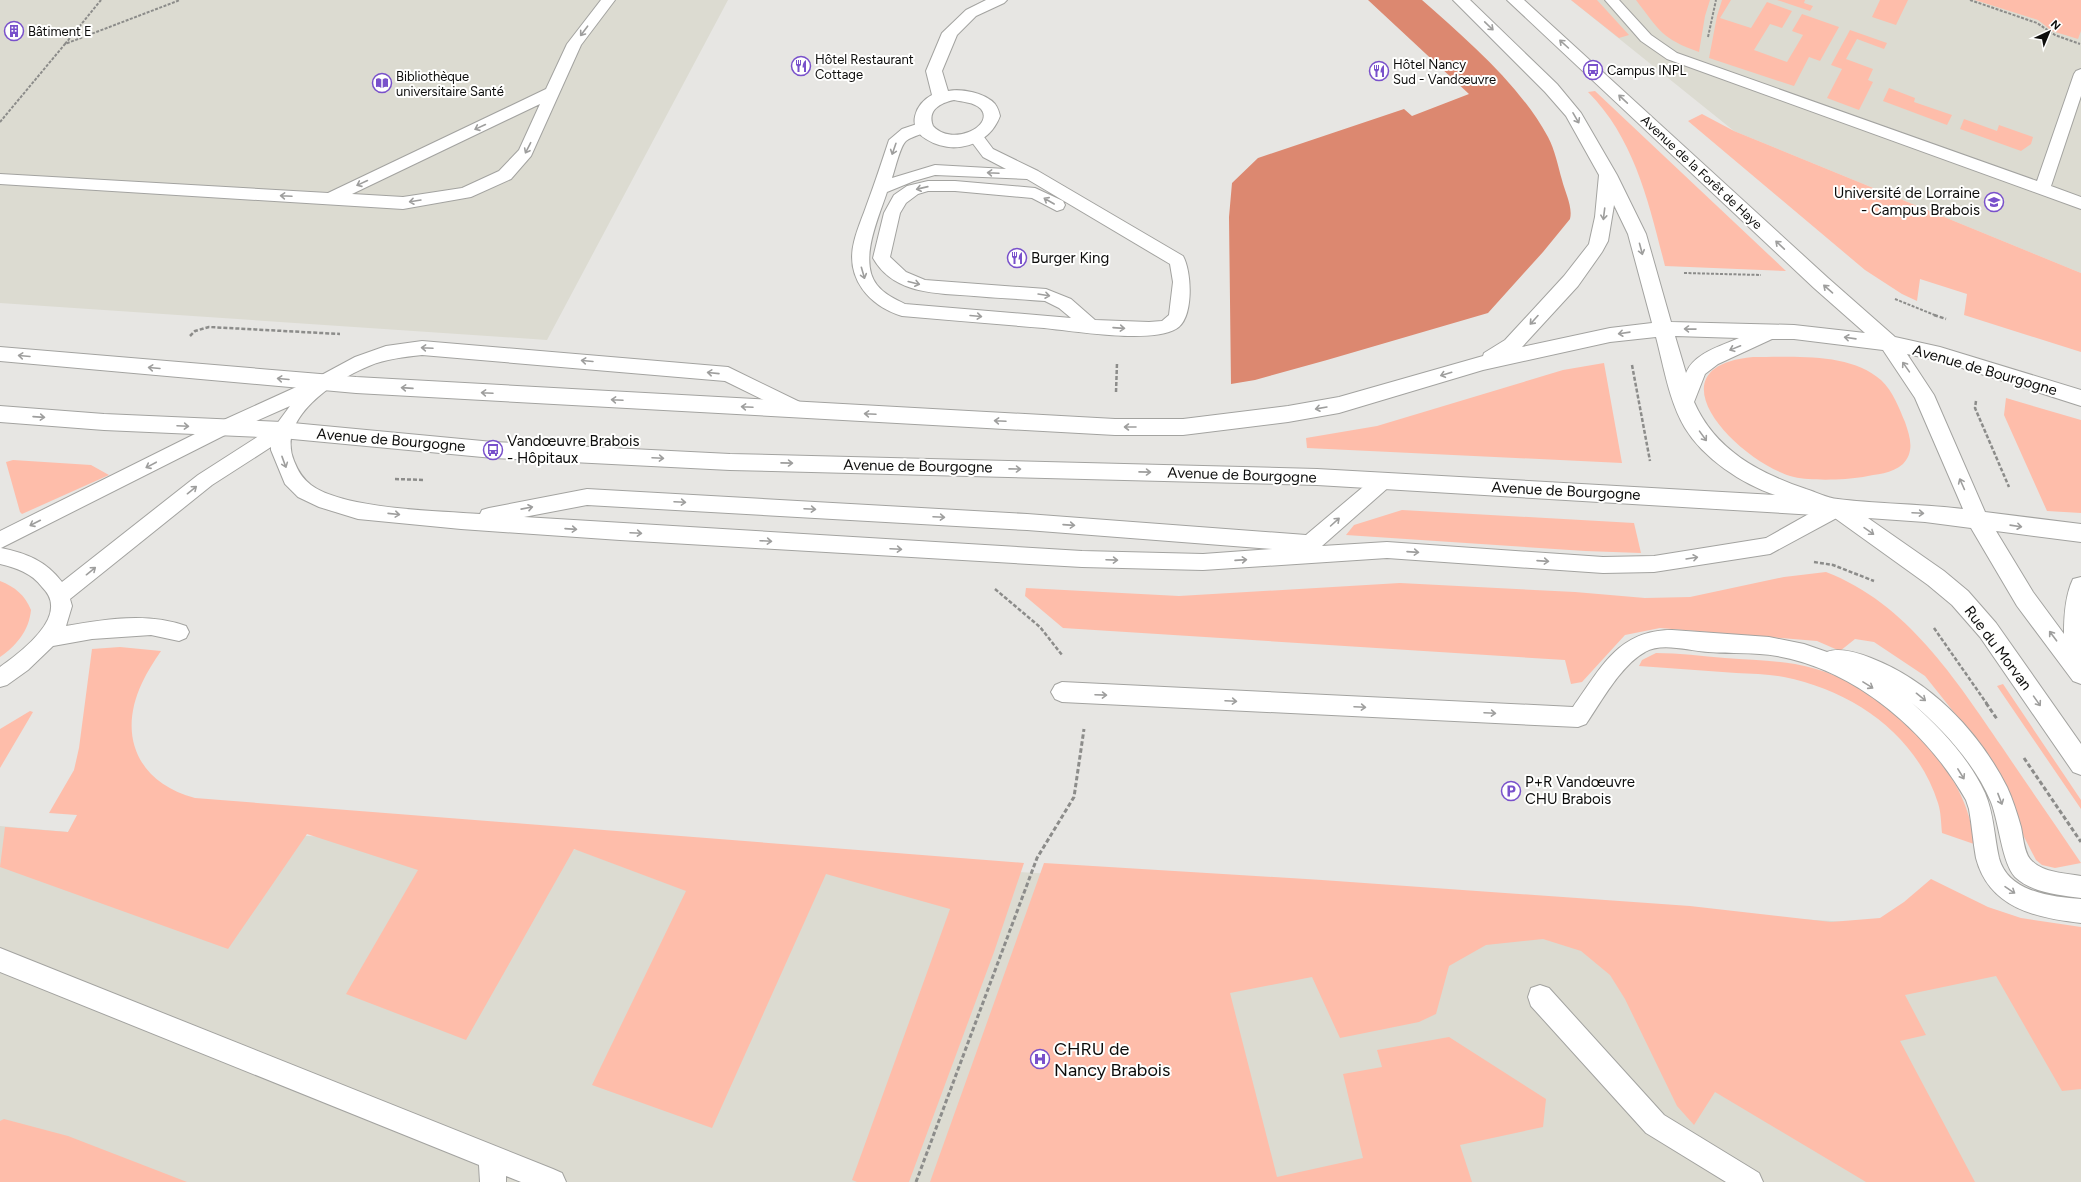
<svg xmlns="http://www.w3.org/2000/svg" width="2081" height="1182" viewBox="0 0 2081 1182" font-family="Figtree,sans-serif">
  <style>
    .built { fill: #dcdbd1 }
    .green { fill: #febdaa }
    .forest { fill: #dc8870 }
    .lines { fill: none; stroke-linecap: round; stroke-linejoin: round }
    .lane-casing { stroke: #a3a3a0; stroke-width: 2 }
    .street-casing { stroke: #a3a3a0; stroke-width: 2 }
    .secondary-casing { stroke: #a3a3a0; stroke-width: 2 }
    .path-far2 { stroke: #8c8c8a; stroke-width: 2; stroke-dasharray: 3 1.5; stroke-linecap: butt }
    .path-far1 { stroke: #8c8c8a; stroke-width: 2.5; stroke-dasharray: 4 2; stroke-linecap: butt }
    .path { stroke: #8c8c8a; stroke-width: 3; stroke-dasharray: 4.5 2.5; stroke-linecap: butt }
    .lane { fill: #fff; fill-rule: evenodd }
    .street { fill: #fff; fill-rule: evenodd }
    .secondary { fill: #fff; fill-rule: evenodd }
    .oneway { stroke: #9e9e9d }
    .labels { text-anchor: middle; stroke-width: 4; stroke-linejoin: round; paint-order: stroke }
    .far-poi-label { font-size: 13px; fill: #0c0c0b; stroke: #fffffe; text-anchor: start }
    .far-street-label { font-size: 13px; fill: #0c0c0b; stroke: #fffffe }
    .poi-label { font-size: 15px; fill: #0c0c0b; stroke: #fffffe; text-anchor: start }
    .street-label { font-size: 15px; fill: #0c0c0b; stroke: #fffffe }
    .near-poi-label { font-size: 18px; fill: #0c0c0b; stroke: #fffffe; text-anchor: start }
  </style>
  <rect width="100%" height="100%" fill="#e7e6e3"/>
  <path class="built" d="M0,0H728L547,340L0,303Z
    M1571,0H2081V273L1734,131Z
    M73,824L1019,872L2081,936V1182H0V826L68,832Z"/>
  <path class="green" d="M1571,0H1597L1629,35L1619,38Z
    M1636,0H1710L1705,16L1699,52C1662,39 1659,30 1636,0Z
    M1722,0H1731L1720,18L1751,28L1767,2L1792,11L1782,28L1770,24L1754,50L1787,62L1803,35L1792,31L1802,14L1839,27L1820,61L1809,57L1794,86L1709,58L1717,16Z
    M1777,0H1805L1804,3L1813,6L1810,11Z
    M1880,0H1908L1896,25L1872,17Z
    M1975,0H2081V31L2078,39L2052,31L2038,20Z
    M1850,30L1887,43L1884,49L1857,39L1846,59L1873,69L1868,80L1873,82L1859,110L1827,98L1842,69L1831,65Z
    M1889,88L1915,98L1914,102L1952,115L1947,125L1883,101Z
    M1595,91L1786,271L1665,266C1649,204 1635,139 1588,92Z
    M1702,114L1734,131L2081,273V352L1964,315L1967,294L1920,279L1917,301L1902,294L1865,270L1688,121Z
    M1964,119L1997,131L1999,125L2033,137L2031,144L2021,151L1960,129Z
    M1753,357C1793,357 1850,352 1881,380C1893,391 1899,408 1905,422C1910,437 1915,451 1903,464C1892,474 1876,474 1863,477C1844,480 1812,481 1794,477C1739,463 1646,367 1753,357Z
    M1604,363L1622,463L1307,448L1306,438L1377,426L1563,370Z
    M2006,398L2081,420V513L2047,511L2004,415Z
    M13,460L91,465L109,475L22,514L20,512L6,462Z
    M1402,510L1634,523L1641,553L1585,551L1346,535L1354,525Z
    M1826,572C1907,603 1956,680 2002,747C2028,786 2055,824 2081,863L2055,868L2042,865L2036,860L2021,831L2013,800L2006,792L1980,745L1925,676L1874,642L1855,639L1840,651L1817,641L1660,628L1625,635L1582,682L1571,684L1565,660L1063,628L1025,596L1026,588L1179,596L1400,583L1575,592L1645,598L1690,597L1784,577Z
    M0,581C15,587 25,595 31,610C29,631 16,646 0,657Z
    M120,647L161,651C154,661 147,672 142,683C117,736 138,783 195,798L1024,863L994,952L909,1182H857L852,1180L950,909L826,874L712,1128L592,1085L686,891L574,849L466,1040L346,994L418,870L307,834L228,949L0,867L5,827L68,832L77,815L49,813L74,770L79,748L92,649Z
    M1656,653C1679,653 1702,656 1725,658C1749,660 1772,660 1795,664C1852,674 1902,710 1937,756C1956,781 1972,812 1974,844L1942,833C1941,823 1941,812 1938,803C1916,734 1853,691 1784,677C1769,674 1752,674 1736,673C1704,671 1672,668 1639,666L1642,660Z
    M2003,684L2081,800V809L1997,686Z
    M30,711L33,712L0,768V729Z
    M1044,863L1322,880L1690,906L1831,922L1880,918L1904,902L1931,879L1988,907L2021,918L2081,927V1089L2062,1091L1996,976L1905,995L1926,1035L1900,1041L1975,1182H1866L1715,1092L1694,1125L1677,1106L1625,999L1610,975L1581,951L1543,939L1486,945L1449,966L1436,1014L1419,1022L1340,1038L1312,977L1230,993L1277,1177L1363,1158L1343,1074L1382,1067L1377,1050L1449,1037L1546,1099L1543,1127L1460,1145L1472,1182H930Z
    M4,1119L68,1136L187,1182H0V1121Z"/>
  <path class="forest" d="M1368,0H1422C1466,39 1520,85 1548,137C1555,150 1558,166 1562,180C1565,192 1573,207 1570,219L1543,252L1488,313L1327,360L1255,380L1231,384L1229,217L1232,183L1258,158L1404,109L1412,116L1469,94Z"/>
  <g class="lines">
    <g class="lane-casing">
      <path id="lane" d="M601,0H615L581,45L531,156L511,179L471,197L403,209L0,184V174L328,193L546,89L567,44ZM540,104L519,150L499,171L462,188L403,197L352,194Z
        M1605,0H1619L1651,35L1677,53L2037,181L2074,74L2076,71L2081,69V96L2051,186L2081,197V209L1667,59L1641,41Z
        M923,122L928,123L931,127C926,135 913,135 906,141C900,146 895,170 892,178L935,165L1006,169L983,157L968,137L971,133L976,132L981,133L993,149L1038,171L1183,256C1192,272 1194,319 1176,329C1150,344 1074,331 1044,328C997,324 949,320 902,316C869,306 845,278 854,242C857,229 863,216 867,204C875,183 882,161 889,140L902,129ZM935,175L1027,179L1170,264L1173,282L1169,315L1162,321L1149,322L1095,320L1071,299L1046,289L925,280L906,272L890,257L900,213L906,203L918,194L928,191H955L1032,198L1057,211L1063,209L1065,205L1063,201L1035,188L955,181H928L907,186L894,195L884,213L873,258C894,295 937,293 974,296C998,298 1021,299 1045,301L1059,308L1071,318L905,304C895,299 884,294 877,285C858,261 879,217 887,192L914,181Z
        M422,341L728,367L806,405L809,410L806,415L800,417L794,415L725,381L422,355C404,357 386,359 369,366C335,380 276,418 294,461C298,471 302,478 311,485C343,509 438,511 480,514L482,510L489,508L587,489L1027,514L1306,535L1376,476L1383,473L1390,476L1392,481L1390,486L1322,546L1387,542L1603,557L1654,556L1766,538L1830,502L1837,500L1844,502L1847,508L1844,514L1770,554L1654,572L1603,573L1387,558L1203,570L1082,567L620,540L461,529L358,519L319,507L298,497L285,484L271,450V447L212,485L70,599L72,606L66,626C105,619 148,612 186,626L189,632L186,638L179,641L151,635L92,639L53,646L28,670L7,685L0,687V667C17,655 53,628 51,605C51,598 47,592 42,587C32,573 16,568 0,564V531L217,423L316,378L355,357L386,346ZM290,406L276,425L198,475L62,582C46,561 26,553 1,548L229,433ZM587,505L1027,530L1272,549L1203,554L1082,551L524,517Z
        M1672,630L1769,637L1804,644L1827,652C1840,647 1858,653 1871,658C1930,681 1978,730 2007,787C2013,800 2017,813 2021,827C2023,836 2024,852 2030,859C2042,873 2064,873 2081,876V898C2060,895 2032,893 2015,877C2002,863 1999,822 1991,802C1975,764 1943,729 1912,703C1940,728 1969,758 1985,793C1994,814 1994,836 1999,858C2008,892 2052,897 2081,899V923C2036,918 1989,908 1976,858C1973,842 1972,825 1969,809L1966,800C1927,731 1856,670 1777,656C1754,652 1731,654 1708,652C1689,651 1662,642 1645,652C1621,665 1601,702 1586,724L1578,727L1062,702L1055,699L1051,692L1055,685L1062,682L1573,707C1601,668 1618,630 1672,630Z
        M0,948L553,1169L562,1173L566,1182H521L506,1176V1182H480L479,1165L0,972Z
        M1540,985L1549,988L1664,1115L1759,1173L1763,1182H1726L1646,1133L1531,1006L1528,997L1531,988Z"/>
    </g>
    <g class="street-casing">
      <path id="street" d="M986,0H1007L1004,3L976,16L957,35L942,71L948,91C961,88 986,93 995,104C998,108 999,112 1000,116C989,146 953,156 926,139C906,127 915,104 932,95L926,71L942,33L966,10ZM954,100C963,102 974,102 981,109C995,126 952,147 933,126C927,110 940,103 954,100Z"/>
    </g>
    <g class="secondary-casing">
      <path id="secondary" d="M1453,0H1470L1557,84L1581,113L1617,175L1646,234L1671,322L1794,325L1865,333L1814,288L1507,0H1524L1828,278L1895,337L1940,347L2081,390V406L1940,361L1907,354L1934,395L1985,512L2081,524V542L1996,531L2033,592L2064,634C2064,616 2065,596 2073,579L2081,577V684L2073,681L2017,606L1971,528L1925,522L1868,518L1944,571L1968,591L1996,623L2081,744V775L2073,772L1980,637L1952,605L1928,585L1832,516L1317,485L730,470L493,458L282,438L104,430L0,422V406L104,414L282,422L493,442L730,454L1317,469L1775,495C1742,484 1703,458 1685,428C1669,401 1664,367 1656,337L1610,342L1483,370L1339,413L1288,422L1183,435H1115L356,393L0,361V347L356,377L1115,419H1183L1288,406L1339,397L1483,356L1484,353L1505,340L1564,276L1589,244L1595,217L1599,175L1566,116L1545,92ZM1614,205L1628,234L1652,323L1610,328L1522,347L1578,286L1602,252L1608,241ZM1675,336L1739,338C1721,346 1694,353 1686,373ZM1772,339H1794L1883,350L1915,398L1963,509C1921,504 1879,504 1838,499C1827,498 1816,492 1806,489C1759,473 1715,450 1694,402L1705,374L1718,364Z"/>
    </g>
    <path class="path-far2" d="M1970,0L2037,23L2055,35L2080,44
      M1708,37L1716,0
      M65,44L101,0
      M0,122L65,44L180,0
      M1684,273L1761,275
      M1895,299L1937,316"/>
    <path class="path-far1" d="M1934,315L1946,319
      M190,336L195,331L209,327L340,334
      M1632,365L1650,461
      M1116,392L1117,363
      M1976,401L1975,408L2009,487
      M395,479L424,480
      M1814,562L1833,565L1874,581
      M995,589L1040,627L1062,655
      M1934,628L1987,704"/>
    <path class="path" d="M1986,703L1997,719
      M2024,758L2081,842
      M916,1182L1037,858L1074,797L1084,729"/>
    <use href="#lane" class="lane"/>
    <use href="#street" class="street"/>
    <use href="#secondary" class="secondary"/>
  </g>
  <defs><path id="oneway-shaft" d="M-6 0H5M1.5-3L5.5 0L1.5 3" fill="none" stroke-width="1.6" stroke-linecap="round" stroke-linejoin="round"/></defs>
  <g class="oneway">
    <use href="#oneway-shaft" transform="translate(1489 26) rotate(44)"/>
    <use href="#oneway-shaft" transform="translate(584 31) rotate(127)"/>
    <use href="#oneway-shaft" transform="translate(1564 44) rotate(-138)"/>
    <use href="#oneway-shaft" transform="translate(1623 99) rotate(-137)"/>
    <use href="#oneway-shaft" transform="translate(1576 118) rotate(60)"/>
    <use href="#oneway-shaft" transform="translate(480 127) rotate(155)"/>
    <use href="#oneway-shaft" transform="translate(528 148) rotate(117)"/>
    <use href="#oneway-shaft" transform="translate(894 149) rotate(109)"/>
    <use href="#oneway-shaft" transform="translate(993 173) rotate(-177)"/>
    <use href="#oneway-shaft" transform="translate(362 183) rotate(155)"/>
    <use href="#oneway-shaft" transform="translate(922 188) rotate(167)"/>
    <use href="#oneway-shaft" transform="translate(286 196) rotate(-177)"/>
    <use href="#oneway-shaft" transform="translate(415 201) rotate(171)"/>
    <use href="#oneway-shaft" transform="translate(1049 201) rotate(-150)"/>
    <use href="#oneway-shaft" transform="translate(1604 214) rotate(97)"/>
    <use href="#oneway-shaft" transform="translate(1780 245) rotate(-137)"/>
    <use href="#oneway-shaft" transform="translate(1641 249) rotate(75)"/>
    <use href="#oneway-shaft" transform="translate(863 273) rotate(74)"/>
    <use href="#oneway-shaft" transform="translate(914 283) rotate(14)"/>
    <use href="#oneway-shaft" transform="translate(1828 289) rotate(-139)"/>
    <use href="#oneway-shaft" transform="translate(1044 295) rotate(9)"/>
    <use href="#oneway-shaft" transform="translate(976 316) rotate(5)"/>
    <use href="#oneway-shaft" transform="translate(1534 320) rotate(132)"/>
    <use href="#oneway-shaft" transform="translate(1119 328) rotate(4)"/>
    <use href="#oneway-shaft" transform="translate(1690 329) rotate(-179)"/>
    <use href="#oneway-shaft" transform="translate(1624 333) rotate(172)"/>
    <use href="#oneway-shaft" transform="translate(1850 338) rotate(-172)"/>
    <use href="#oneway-shaft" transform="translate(427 348) rotate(-177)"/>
    <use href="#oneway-shaft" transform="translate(1735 348) rotate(158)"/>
    <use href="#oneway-shaft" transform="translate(24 356) rotate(-175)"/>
    <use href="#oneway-shaft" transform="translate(587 361) rotate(-175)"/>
    <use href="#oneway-shaft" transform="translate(1906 367) rotate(-125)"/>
    <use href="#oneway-shaft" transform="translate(154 368) rotate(-175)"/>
    <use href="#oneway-shaft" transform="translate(713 373) rotate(-174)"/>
    <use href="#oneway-shaft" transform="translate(1446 374) rotate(163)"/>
    <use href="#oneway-shaft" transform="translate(283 379) rotate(-175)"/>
    <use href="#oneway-shaft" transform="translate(407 388) rotate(-176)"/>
    <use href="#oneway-shaft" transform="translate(487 393) rotate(-177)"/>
    <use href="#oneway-shaft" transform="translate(617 400) rotate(-177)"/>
    <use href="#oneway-shaft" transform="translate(747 407) rotate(-177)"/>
    <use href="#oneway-shaft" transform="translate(1321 408) rotate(170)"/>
    <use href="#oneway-shaft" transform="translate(870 414) rotate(-177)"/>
    <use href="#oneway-shaft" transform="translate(39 417) rotate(4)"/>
    <use href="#oneway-shaft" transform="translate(1000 421) rotate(-177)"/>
    <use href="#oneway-shaft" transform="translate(183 426) rotate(3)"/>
    <use href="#oneway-shaft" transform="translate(1130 427) rotate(180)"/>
    <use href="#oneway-shaft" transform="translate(1703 436) rotate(54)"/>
    <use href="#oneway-shaft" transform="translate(658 458) rotate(3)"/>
    <use href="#oneway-shaft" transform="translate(284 462) rotate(70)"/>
    <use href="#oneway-shaft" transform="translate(787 463) rotate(1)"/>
    <use href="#oneway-shaft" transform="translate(151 465) rotate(152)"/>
    <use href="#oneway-shaft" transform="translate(1015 469) rotate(1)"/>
    <use href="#oneway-shaft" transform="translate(1145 472) rotate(1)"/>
    <use href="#oneway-shaft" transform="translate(1962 484) rotate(-114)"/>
    <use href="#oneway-shaft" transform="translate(192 490) rotate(-39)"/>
    <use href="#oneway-shaft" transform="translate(680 502) rotate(3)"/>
    <use href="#oneway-shaft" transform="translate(527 508) rotate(-11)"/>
    <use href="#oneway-shaft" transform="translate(810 509) rotate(3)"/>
    <use href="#oneway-shaft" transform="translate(1918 513) rotate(3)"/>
    <use href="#oneway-shaft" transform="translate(394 514) rotate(6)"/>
    <use href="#oneway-shaft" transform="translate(939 517) rotate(3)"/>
    <use href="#oneway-shaft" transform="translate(1335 522) rotate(-42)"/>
    <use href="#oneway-shaft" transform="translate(35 523) rotate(153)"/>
    <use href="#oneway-shaft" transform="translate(1069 525) rotate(4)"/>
    <use href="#oneway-shaft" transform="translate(2016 526) rotate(8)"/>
    <use href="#oneway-shaft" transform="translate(571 529) rotate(4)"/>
    <use href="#oneway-shaft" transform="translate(1869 531) rotate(35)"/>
    <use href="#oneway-shaft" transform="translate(636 533) rotate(3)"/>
    <use href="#oneway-shaft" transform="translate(766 541) rotate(3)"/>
    <use href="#oneway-shaft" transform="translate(896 549) rotate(3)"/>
    <use href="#oneway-shaft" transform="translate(1413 552) rotate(4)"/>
    <use href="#oneway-shaft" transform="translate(1692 558) rotate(-9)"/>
    <use href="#oneway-shaft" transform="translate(1112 560) rotate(2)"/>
    <use href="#oneway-shaft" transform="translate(1241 560) rotate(-4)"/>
    <use href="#oneway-shaft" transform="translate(1543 561) rotate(4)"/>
    <use href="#oneway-shaft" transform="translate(91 571) rotate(-39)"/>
    <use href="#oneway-shaft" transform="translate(2053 636) rotate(-127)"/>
    <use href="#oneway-shaft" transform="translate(1868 685) rotate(32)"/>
    <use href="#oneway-shaft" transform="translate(1101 695) rotate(2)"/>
    <use href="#oneway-shaft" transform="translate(1921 697) rotate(39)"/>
    <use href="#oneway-shaft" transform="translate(1231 701) rotate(3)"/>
    <use href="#oneway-shaft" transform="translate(2037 701) rotate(55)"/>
    <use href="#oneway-shaft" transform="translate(1360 707) rotate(3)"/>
    <use href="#oneway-shaft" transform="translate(1490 713) rotate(3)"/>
    <use href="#oneway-shaft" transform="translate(1961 774) rotate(58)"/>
    <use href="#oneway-shaft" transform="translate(2000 799) rotate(69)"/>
    <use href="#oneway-shaft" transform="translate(2010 890) rotate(34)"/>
  </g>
  <defs>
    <g id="building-ring" transform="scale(1)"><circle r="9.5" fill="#fffffe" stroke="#7951cb" stroke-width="1.5"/><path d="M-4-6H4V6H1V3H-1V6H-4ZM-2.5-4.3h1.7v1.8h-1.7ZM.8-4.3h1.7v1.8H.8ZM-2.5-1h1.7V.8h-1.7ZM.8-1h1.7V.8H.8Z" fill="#7951cb"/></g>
    <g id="restaurant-ring" transform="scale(1)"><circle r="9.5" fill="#fffffe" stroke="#7951cb" stroke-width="1.5"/><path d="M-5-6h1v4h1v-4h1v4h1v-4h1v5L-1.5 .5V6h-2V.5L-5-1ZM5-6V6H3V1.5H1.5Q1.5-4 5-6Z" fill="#7951cb"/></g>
    <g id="bus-ring" transform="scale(1)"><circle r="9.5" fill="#fffffe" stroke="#7951cb" stroke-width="1.5"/><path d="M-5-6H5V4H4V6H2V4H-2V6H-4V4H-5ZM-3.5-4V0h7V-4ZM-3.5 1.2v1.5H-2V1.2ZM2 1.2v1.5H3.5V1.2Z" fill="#7951cb"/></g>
    <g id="library-ring" transform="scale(1)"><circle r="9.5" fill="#fffffe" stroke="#7951cb" stroke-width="1.5"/><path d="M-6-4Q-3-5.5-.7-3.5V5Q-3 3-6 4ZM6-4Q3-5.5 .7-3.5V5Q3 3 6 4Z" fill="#7951cb"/></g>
    <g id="university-ring" transform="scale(1)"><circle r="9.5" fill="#fffffe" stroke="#7951cb" stroke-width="1.5"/><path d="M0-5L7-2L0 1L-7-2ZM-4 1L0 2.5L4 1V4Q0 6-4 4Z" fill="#7951cb"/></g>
    <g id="parking-ring" transform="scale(1)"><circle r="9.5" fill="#fffffe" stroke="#7951cb" stroke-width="1.5"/><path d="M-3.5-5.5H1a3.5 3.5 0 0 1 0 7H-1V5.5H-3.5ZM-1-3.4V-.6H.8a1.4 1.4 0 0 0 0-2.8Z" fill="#7951cb"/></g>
    <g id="hospital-ring" transform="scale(1)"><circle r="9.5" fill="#fffffe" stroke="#7951cb" stroke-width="1.5"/><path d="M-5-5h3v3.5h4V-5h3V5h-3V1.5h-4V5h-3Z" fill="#7951cb"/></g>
  </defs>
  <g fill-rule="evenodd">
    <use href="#building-ring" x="14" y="31"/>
    <use href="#restaurant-ring" x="801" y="66"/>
    <use href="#bus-ring" x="1593" y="70"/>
    <use href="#restaurant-ring" x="1379" y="71"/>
    <use href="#library-ring" x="382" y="83"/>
    <use href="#university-ring" x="1994" y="202"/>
    <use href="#restaurant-ring" x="1017" y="258"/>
    <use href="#bus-ring" x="493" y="450"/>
    <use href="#parking-ring" x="1511" y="791"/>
    <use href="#hospital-ring" x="1040" y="1059"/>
  </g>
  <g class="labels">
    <g class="far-poi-label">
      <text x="28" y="36">Bâtiment E</text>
      <text x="815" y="64">Hôtel Restaurant<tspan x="815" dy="15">Cottage</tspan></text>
      <text x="1393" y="69">Hôtel Nancy<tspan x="1393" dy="15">Sud - Vandœuvre</tspan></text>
      <text x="1607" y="75">Campus INPL</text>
      <text x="396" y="81">Bibliothèque<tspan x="396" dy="15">universitaire Santé</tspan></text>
    </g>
    <g class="far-street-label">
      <text transform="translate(1702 172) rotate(43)" y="5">Avenue de la Forêt de Haye</text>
    </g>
    <g class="poi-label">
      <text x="1980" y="198" text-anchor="end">Université de Lorraine<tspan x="1980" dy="17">- Campus Brabois</tspan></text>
      <text x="1031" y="263">Burger King</text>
      <text x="507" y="446">Vandœuvre Brabois<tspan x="507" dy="17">- Hôpitaux</tspan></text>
      <text x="1525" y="787">P+R Vandœuvre<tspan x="1525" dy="17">CHU Brabois</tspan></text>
    </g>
    <g class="street-label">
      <text transform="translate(1985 370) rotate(16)" y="5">Avenue de Bourgogne</text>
      <text transform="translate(391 440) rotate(5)" y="5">Avenue de Bourgogne</text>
      <text transform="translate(918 466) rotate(1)" y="5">Avenue de Bourgogne</text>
      <text transform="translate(1242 475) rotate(2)" y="5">Avenue de Bourgogne</text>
      <text transform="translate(1566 491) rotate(3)" y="5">Avenue de Bourgogne</text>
      <text transform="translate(1998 648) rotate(53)" y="5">Rue du Morvan</text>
    </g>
    <g class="near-poi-label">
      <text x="1054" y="1055">CHRU de<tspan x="1054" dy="21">Nancy Brabois</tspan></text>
    </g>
  </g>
  <g transform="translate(2049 32) rotate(44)" stroke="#fffffe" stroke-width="3" paint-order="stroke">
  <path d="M0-3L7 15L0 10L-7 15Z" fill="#0c0c0b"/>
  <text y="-6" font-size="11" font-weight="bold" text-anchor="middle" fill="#0c0c0b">N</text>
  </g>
</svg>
